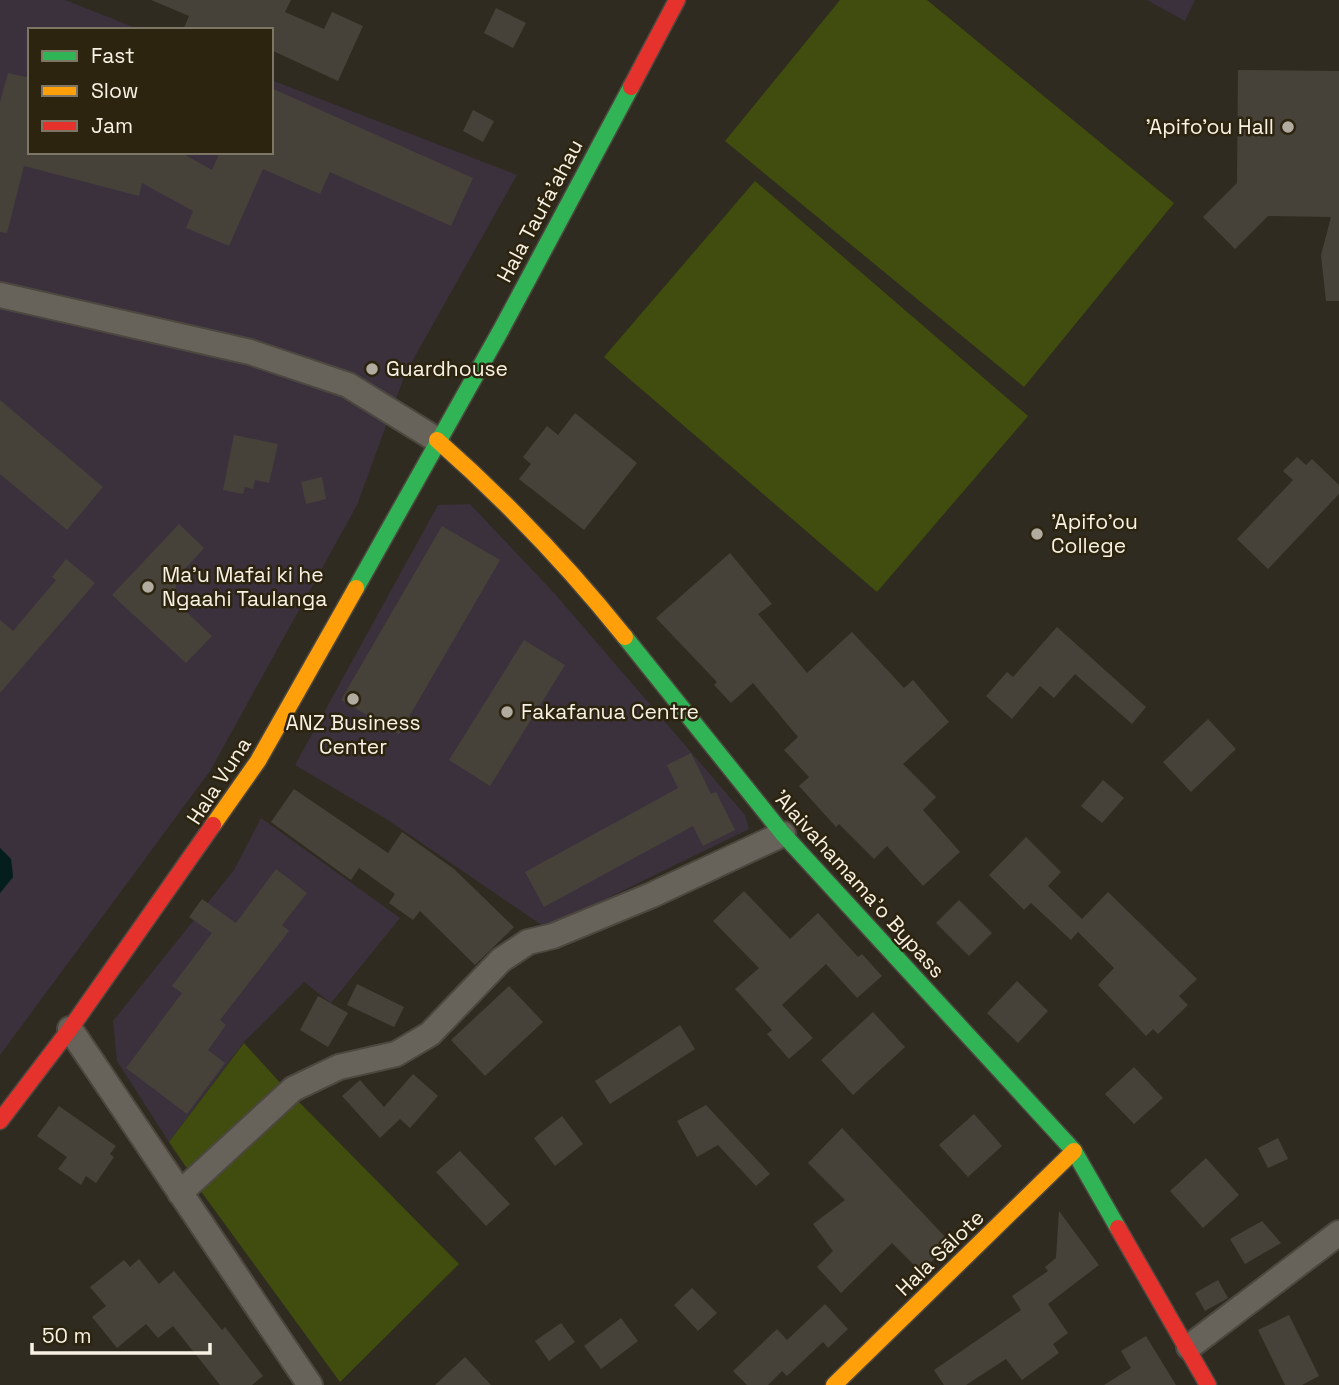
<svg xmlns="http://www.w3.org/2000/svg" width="1339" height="1385" viewBox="0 0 1339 1385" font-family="'Space Grotesk',sans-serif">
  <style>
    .commercial { fill: #3a313d }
    .green { fill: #404d0e }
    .water { fill: #041e1e }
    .building { fill: #474239 }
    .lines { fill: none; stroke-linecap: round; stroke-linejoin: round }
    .street-casing { stroke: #4d483f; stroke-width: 28 }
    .fast-casing { stroke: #4d483f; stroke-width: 19 }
    .slow-casing { stroke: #4d483f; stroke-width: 19 }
    .jam-casing { stroke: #4d483f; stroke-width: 19 }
    .street { stroke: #67635b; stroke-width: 24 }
    .fast { stroke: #30b455; stroke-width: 16 }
    .slow { stroke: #ff9f0a; stroke-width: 16 }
    .jam { stroke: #e5322d; stroke-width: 16 }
    .poi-dot { fill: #b2aca0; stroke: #2d240f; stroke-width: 2.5 }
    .labels { text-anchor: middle; stroke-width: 5; stroke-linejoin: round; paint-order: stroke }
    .poi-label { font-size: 21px; fill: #f8f2e5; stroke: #2d240f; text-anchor: start }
    .street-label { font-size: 21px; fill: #f8f2e5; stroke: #2d240f }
  </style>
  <rect width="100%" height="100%" fill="#302b20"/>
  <path class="commercial" d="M0,0H65L141,30H30V152H271V80L517,175L405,374L357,505L210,771L0,1055V893L13,877L11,859L0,848Z
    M1147,0H1195L1185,21Z
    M470,504L555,594L745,815L749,829L546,928L388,820L295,765L438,505Z
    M261,818L400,918L331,1003L304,982L243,1043L169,1142L117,1061L113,1021L234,870Z"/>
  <path class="green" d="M840,0H927L1174,203L1024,387L725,141Z
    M755,181L1028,416L877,592L604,357Z
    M244,1043L284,1087L194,1171L186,1167L169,1142Z
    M297,1100L459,1264L340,1382L200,1190Z"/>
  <path class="water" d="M0,848L11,859L13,877L0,893Z"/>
  <path class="building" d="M151,0H291L285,12L324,29L332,12L363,26L338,81L271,50V30H183L189,16Z
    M496,8L526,23L513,48L484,33Z
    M1238,70L1339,71V301H1326L1321,255L1331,217L1268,216L1235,249L1203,217L1237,183Z
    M8,73L30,78V152H180L212,170L220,152H271V88L473,178L451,226L330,172L320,194L263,169L229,246L186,228L193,211L142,183L139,196L24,166L7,233L0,232V102Z
    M473,110L494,121L483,142L463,131Z
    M0,400L103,487L67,530L0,474Z
    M575,413L637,463L584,530L519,479L531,464L523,457L547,426L558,435Z
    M234,435L278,444L269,483L255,480L253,489L245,487L243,494L223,490Z
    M1297,457L1306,465L1312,459L1339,485V494L1268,569L1237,539L1293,480L1283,471Z
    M322,477L326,499L306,504L301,482Z
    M179,524L204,548L175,580L178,604L212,636L186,663L112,595Z
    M442,526L500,560L399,734L341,700Z
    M730,553L772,604L758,614L807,673L852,632L904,688L913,680L949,722L903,764L936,797L923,810L960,852L923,886L887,846L874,859L839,824L836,827L799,786L809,777L784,750L798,737L753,683L731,703L714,685L717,682L656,618Z
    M66,559L95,583L0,693V620L13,631L56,580L52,577Z
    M1057,627L1146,707L1132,724L1075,674L1054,698L1040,686L1012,719L986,696L1007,672L1013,677Z
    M524,640L565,665L490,786L449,760Z
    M1208,719L1236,749L1191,792L1163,762Z
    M691,753L711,794L716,792L735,830L703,846L693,826L544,907L525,872L678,788L667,765Z
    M1103,780L1124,798L1102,823L1081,806Z
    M294,789L388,853L402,832L454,869L514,927L475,965L420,911L413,920L389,903L395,894L359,868L351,880L271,822Z
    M1026,837L1061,872L1048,886L1082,919L1108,892L1197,979L1179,996L1188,1005L1158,1034L1153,1029L1146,1036L1098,985L1114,968L1078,932L1071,940L1031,903L1024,910L989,875Z
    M276,869L307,893L282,925L289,931L220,1020L226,1025L208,1050L225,1063L187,1114L126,1068L182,993L172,986L212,933L189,917L202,899L236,923Z
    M744,891L790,939L818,913L858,957L862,954L882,976L857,998L826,964L782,1005L813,1038L789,1059L767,1034L772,1030L735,989L759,968L713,921Z
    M959,900L992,933L969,956L936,923Z
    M1017,981L1048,1011L1018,1043L987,1013Z
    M357,984L404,1007L394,1027L347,1005Z
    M509,986L543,1022L485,1076L451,1040Z
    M318,996L348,1013L328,1047L300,1030Z
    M873,1012L905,1047L853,1095L821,1060Z
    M680,1025L695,1049L610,1104L595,1081Z
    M1134,1067L1163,1098L1134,1124L1105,1094Z
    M413,1074L438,1096L410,1128L400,1119L380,1138L342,1096L360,1080L384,1107Z
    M706,1105L770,1174L756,1186L718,1145L697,1157L677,1121Z
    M59,1106L116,1146L110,1154L114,1157L96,1183L86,1176L81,1185L58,1169L67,1157L37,1136Z
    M974,1114L1002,1146L968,1177L939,1145Z
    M562,1116L583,1144L555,1166L534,1138Z
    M842,1128L951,1243L921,1272L892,1243L841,1293L817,1267L833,1251L813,1224L845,1200L808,1163Z
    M1278,1138L1288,1159L1268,1168L1258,1148Z
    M460,1151L510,1204L486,1226L436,1172Z
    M1206,1158L1239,1195L1203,1228L1170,1191Z
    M1059,1211L1099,1265L1048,1304L1068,1333L1053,1344L1059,1353L1022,1380L1006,1359L966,1385H944L934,1370L1021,1310L1012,1296L1048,1271L1045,1267L1056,1258Z
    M1262,1221L1281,1243L1245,1264L1230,1239Z
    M139,1259L159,1284L174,1271L222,1330L225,1327L263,1376L252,1385H220L173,1326L158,1338L146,1324L117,1348L92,1317L106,1306L90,1287L124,1260L130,1267Z
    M1218,1280L1228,1298L1205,1311L1195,1293Z
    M692,1288L717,1313L698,1331L674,1305Z
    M825,1304L848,1329L828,1348L823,1342L787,1376L782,1371L768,1385H747L733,1371L777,1329L787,1340Z
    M1289,1315L1319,1376L1302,1385H1285L1258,1330Z
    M621,1318L638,1341L601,1369L584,1346Z
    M561,1323L575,1342L549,1361L535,1341Z
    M1146,1336L1176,1385H1104L1131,1368L1121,1351Z
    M465,1357L491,1385H435Z"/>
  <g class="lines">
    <g class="street-casing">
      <path id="street" d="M0,295L250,352L348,385L437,440
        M70,1029L310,1385
        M180,1193L293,1089L339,1067L396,1054L430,1034L501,960L528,942L553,936L652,895L783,834
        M1189,1347L1339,1233"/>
    </g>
    <g class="fast-casing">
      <path id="fast" d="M356,588L501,330L631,87
        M625,637L783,834L1074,1151L1118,1228"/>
    </g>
    <g class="slow-casing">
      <path id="slow" d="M437,440C505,500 569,567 625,637
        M213,825L258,761L356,588
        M834,1385L1074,1151"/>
    </g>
    <g class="jam-casing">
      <path id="jam" d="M631,87L677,0
        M0,1121L70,1029L213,825
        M1118,1228L1208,1385"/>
    </g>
    <use href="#street" class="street"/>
    <use href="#fast" class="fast"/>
    <use href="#slow" class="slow"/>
    <use href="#jam" class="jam"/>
  </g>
  <g class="poi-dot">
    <circle cx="1288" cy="127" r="7"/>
    <circle cx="372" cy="369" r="7"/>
    <circle cx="1037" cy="534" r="7"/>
    <circle cx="148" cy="587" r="7"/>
    <circle cx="353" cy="699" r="7"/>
    <circle cx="507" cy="712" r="7"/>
  </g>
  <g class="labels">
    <g class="poi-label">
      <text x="1274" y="134" text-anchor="end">'Apifo'ou Hall</text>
      <text x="386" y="376">Guardhouse</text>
      <text x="1051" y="529">'Apifo'ou<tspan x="1051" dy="24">College</tspan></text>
      <text x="162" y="582">Ma'u Mafai ki he<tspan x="162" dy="24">Ngaahi Taulanga</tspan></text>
      <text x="521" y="719">Fakafanua Centre</text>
      <text x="353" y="730" text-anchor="middle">ANZ Business<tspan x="353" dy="24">Center</tspan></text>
    </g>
    <g class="street-label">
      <text transform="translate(540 211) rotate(-62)" y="7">Hala Taufa'ahau</text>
      <text transform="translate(219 781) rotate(-57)" y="7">Hala Vuna</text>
      <text transform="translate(859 884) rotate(48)" y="7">'Alaivahamama'o Bypass</text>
      <text transform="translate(940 1253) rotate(-44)" y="7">Hala Sālote</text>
    </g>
  </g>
  <rect x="28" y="28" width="245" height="126" fill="#2d240f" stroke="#7e7665" stroke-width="2"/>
  <rect x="42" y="51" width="35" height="10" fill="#30b455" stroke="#7e7665" stroke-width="2"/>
  <text x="91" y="63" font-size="21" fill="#f8f2e5">Fast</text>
  <rect x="42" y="86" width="35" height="10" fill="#ff9f0a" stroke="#7e7665" stroke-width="2"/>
  <text x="91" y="98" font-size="21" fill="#f8f2e5">Slow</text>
  <rect x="42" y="121" width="35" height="10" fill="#e5322d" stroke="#7e7665" stroke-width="2"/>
  <text x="91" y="133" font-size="21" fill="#f8f2e5">Jam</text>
  <path d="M32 1343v10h178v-10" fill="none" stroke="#f8f2e5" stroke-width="3.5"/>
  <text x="42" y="1343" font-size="21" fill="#f8f2e5" stroke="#2d240f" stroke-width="5" paint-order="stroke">50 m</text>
</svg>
